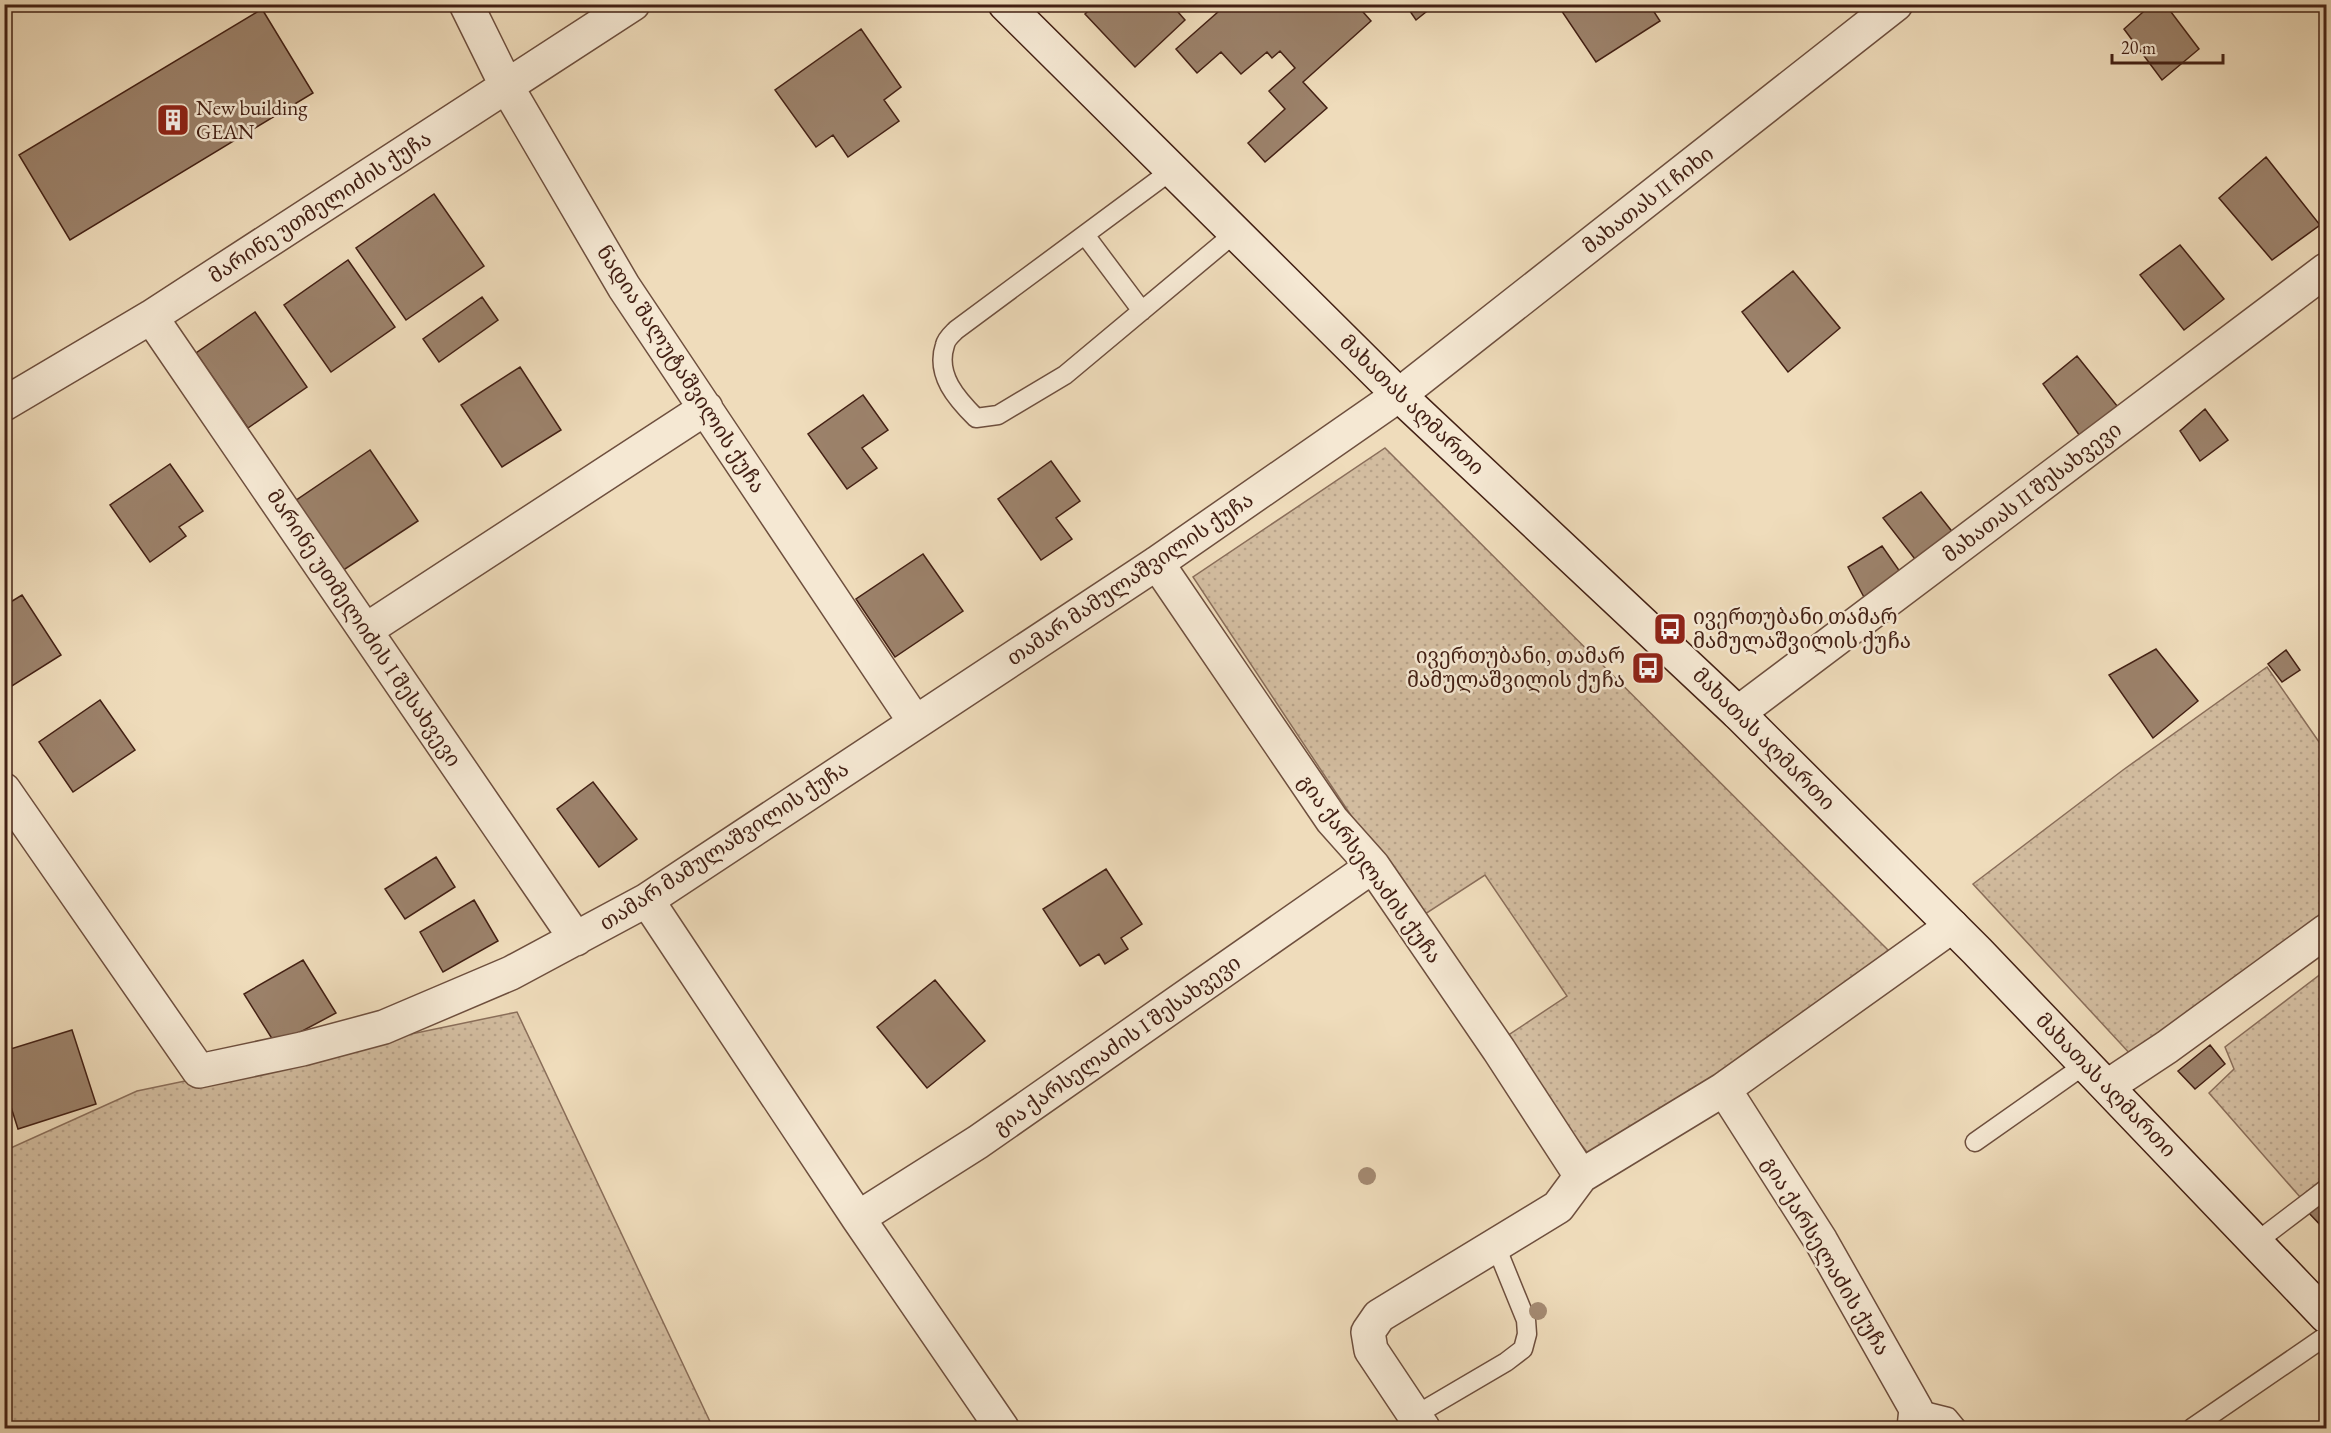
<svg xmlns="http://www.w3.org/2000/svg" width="2331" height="1433" viewBox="0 0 2331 1433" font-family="'EB Garamond','Noto Serif Georgian',serif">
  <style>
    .grass { fill: url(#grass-dots); stroke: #8a6e5a; stroke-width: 1.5 }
    .building { fill: #9c826b; stroke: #432014; stroke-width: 1.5 }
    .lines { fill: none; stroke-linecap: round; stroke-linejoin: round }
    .service-casing { stroke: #6e4f3e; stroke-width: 21 }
    .minor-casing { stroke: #6e4f3e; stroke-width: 36 }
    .secondary-casing { stroke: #432014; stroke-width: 36 }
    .service { stroke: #f5e8d3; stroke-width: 18 }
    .minor { stroke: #f5e8d3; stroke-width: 33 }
    .secondary { stroke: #f5e8d3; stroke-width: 33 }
    .tree { fill: #a48a72 }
    .labels { text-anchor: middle; stroke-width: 5; stroke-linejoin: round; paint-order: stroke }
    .poi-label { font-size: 21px; fill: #432014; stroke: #f5e8d3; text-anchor: start }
    .street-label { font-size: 21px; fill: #432014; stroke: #f5e8d3 }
  </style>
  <defs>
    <pattern id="grass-dots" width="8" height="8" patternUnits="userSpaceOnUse" patternTransform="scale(1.5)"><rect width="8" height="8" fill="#d2bc9f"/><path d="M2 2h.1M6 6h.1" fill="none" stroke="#b6a188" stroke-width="1.8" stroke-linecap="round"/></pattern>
  </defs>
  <rect width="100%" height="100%" fill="#efdcbb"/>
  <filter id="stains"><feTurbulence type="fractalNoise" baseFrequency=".00333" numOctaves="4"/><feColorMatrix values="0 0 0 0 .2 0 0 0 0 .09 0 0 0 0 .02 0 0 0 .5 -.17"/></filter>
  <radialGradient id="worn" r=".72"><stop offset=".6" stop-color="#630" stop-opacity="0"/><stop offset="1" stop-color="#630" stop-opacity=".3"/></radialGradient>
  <path class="grass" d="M1385,448L1889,951L1864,980L1590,1156L1501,1040L1567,996L1485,875L1419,918L1193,577Z
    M2267,667L2326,752V911L2133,1057L1973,884L2123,770Z
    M2326,970V1176L2300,1197L2209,1093L2234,1069L2225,1047Z
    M517,1012L713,1428H5L4,1151L137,1091Z"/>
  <path class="building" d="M1095,4H1171L1185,20L1135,67L1085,14Z
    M1227,4H1356L1371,21L1303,82L1327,108L1265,162L1248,143L1285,109L1269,91L1295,68L1280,51L1272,58L1267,52L1241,74L1221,52L1197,73L1176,49Z
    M1405,4H1436L1416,20Z
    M1563,4H1649L1660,21L1596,62L1559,7Z
    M2152,4H2165L2199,49L2162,80L2124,29Z
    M262,9L313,93L70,240L19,155Z
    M861,29L901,87L884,100L899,121L848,157L833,135L816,147L775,90Z
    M2266,157L2320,225L2272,260L2219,198Z
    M434,194L484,266L406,320L356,248Z
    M2180,245L2224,299L2184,330L2140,275Z
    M348,260L395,327L331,372L284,305Z
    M1793,271L1840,328L1788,372L1742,312Z
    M482,297L498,320L439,362L423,339Z
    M255,312L307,387L248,428L196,353Z
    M2077,356L2122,412L2082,439L2043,384Z
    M520,367L561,430L502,467L461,405Z
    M863,395L888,430L862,448L877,468L847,489L808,434Z
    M2205,409L2228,440L2200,461L2180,431Z
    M370,450L418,521L339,573L292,503Z
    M1051,461L1080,501L1056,518L1072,539L1041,560L998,499Z
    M170,464L203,511L179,527L186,536L150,562L110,505Z
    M1921,492L1954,534L1918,563L1883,518Z
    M1882,546L1903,576L1866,601L1848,567Z
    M923,554L963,611L895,657L856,599Z
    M22,595L61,655L4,691V606Z
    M2156,649L2198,701L2153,738L2109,675Z
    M2286,650L2300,670L2282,682L2268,664Z
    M100,700L135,750L73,792L39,742Z
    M593,782L637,839L599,867L557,809Z
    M436,857L455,887L405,919L385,889Z
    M1106,869L1142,924L1121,938L1128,949L1105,964L1099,954L1080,966L1043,909Z
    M474,900L498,941L443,972L420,932Z
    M303,960L336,1013L276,1045L244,994Z
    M935,980L985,1041L927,1088L877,1027Z
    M72,1030L96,1104L18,1129L4,1085V1051Z
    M2210,1045L2225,1064L2195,1089L2178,1071Z
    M2326,1197V1231L2308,1212Z"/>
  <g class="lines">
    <g class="service-casing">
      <path id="service" d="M1172,170L956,330C952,334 946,339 945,345C935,375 957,399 976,418L998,415L1065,375L1235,233
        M1085,235L1142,311
        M1975,1142L2086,1064
        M2255,1243L2326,1189
        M1916,1409L1948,1417L1957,1428
        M1414,1416L1506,1362L1523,1349L1527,1334L1526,1320L1495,1244
        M2192,1428L2326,1336"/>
    </g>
    <g class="minor-casing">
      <path id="minor" d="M466,4L507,87L624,287L915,722
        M151,317L576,939
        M4,404L151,317L633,4
        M1157,563L1332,820L1373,866L1499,1050L1581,1176
        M366,630L706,408
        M1738,713L2326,270
        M4,790L199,1071L302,1049L384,1027L511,973L647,900L1157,563L1399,395L1896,4
        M647,900L858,1218L1002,1428
        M2108,1086L2167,1047L2326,931
        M858,1218L978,1142L1373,866
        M1423,1428L1371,1350L1368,1332L1379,1316L1558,1207L1581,1176L1724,1089
        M1914,1428L1916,1409L1821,1241L1724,1089L1952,926"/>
    </g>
    <g class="secondary-casing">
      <path id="secondary" d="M1005,4L1399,395L1738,713L1977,951L2326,1316"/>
    </g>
    <use href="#service" class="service"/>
    <use href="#minor" class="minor"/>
    <use href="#secondary" class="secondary"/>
  </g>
  <g class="tree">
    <circle cx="1367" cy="1176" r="9"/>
    <circle cx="1538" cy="1311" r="9"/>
  </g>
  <defs>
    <g id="building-square" transform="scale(1.725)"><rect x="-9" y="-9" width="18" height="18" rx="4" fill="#8f2418" stroke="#f5e8d3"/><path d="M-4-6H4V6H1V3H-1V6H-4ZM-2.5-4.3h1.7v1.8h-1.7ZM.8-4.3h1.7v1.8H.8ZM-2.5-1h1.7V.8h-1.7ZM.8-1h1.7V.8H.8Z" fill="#fff"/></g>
    <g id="bus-square" transform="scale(1.725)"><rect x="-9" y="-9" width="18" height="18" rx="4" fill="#8f2418" stroke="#f5e8d3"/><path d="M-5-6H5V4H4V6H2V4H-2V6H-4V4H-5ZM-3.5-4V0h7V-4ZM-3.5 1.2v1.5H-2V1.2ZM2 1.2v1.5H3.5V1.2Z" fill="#fff"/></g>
  </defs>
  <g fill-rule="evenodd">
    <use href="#building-square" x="173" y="120"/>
    <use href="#bus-square" x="1670" y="629"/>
    <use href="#bus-square" x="1648" y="668"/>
  </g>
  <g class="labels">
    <g class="poi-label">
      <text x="196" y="115">New building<tspan x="196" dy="24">GEAN</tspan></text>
      <text x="1693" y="624">ივერთუბანი თამარ<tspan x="1693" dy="24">მამულაშვილის ქუჩა</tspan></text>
      <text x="1625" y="663" text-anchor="end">ივერთუბანი, თამარ<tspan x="1625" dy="24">მამულაშვილის ქუჩა</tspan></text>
    </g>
    <g class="street-label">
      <text transform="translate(1648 200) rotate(-38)" y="7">მახათას II ჩიხი</text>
      <text transform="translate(320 207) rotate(-33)" y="7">მარინე უთმელიძის ქუჩა</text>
      <text transform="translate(681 369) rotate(57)" y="7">ნადია შალუტაშვილის ქუჩა</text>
      <text transform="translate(1412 405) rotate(44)" y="7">მახათას აღმართი</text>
      <text transform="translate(2032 492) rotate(-37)" y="7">მახათას II შესახვევი</text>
      <text transform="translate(1130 579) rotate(-34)" y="7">თამარ მამულაშვილის ქუჩა</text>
      <text transform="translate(364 628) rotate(56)" y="7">მარინე უთმელიძის I შესახვევი</text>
      <text transform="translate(1764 739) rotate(45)" y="7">მახათას აღმართი</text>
      <text transform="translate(724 846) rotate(-33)" y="7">თამარ მამულაშვილის ქუჩა</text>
      <text transform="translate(1370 869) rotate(54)" y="7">გია ქარსელაძის ქუჩა</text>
      <text transform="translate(1117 1045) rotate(-35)" y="7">გია ქარსელაძის I შესახვევი</text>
      <text transform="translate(2106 1085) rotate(46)" y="7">მახათას აღმართი</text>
      <text transform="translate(1826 1256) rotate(59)" y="7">გია ქარსელაძის ქუჩა</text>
    </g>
  </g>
  <rect width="2331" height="1433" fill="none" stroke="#efdcbb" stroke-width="24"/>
  <rect x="6" y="6" width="2319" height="1421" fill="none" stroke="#432014" stroke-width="3"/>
  <rect x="12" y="12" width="2307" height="1409" fill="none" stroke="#432014" stroke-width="1.5"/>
  <path d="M2112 54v9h111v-9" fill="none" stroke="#432014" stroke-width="3"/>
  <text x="2121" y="54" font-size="18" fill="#432014" stroke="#f5e8d3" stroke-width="4.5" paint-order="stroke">20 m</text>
  <rect width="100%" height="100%" filter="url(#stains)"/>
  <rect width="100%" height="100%" fill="url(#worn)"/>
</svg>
